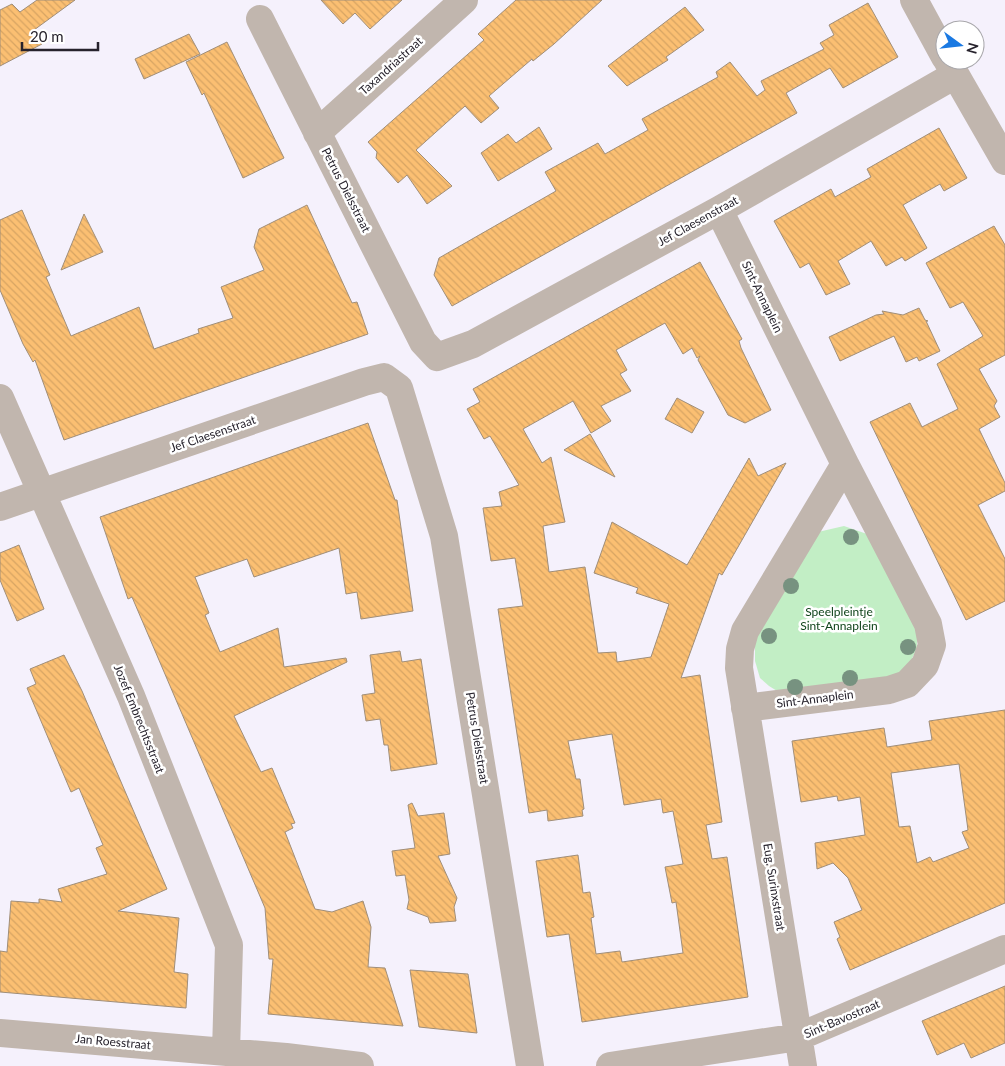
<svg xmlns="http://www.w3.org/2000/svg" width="1005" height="1066" viewBox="0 0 1005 1066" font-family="Lato,sans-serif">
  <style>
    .green { fill: #c2eec5 }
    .building { fill: url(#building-back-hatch); stroke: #a08e79; fill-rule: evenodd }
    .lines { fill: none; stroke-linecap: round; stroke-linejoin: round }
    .street { stroke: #c1b6ae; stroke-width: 28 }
    .tree { fill: #779280 }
    .labels { text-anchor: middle; stroke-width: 5; stroke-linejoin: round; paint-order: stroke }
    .street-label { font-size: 12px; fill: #26222c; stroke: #fff }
    .park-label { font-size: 12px; fill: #10441b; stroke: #fff }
  </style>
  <defs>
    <pattern id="building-back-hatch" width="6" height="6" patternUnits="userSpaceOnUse" patternTransform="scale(1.25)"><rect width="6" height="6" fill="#fbbf72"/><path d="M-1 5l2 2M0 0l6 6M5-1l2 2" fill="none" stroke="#d7a463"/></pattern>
  </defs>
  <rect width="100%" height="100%" fill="#f5f1fc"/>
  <path class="green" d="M844,526L867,534L917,627V648L910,663L894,677L782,694L769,686L760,678L755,661V636L818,532Z"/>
  <path class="building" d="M37,0H75L34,30L42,44L0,66V10L12,4L20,12Z
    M321,0H402L370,29L355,13L343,24Z
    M516,0H602L554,44L533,61L532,59L489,96L499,108L481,123L465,106L416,150L452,186L427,204L407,175L398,183L376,158L377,152L368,142L484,40L478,34Z
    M868,3L898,57L843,88L830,68L786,93L797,113L452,306L434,275L439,258L556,191L545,172L598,143L605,154L648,130L642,119L718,77L716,72L730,62L757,96L765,90L761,81L824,49L820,43L834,35L829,25Z
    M685,7L704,30L666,57L668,60L627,86L608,66Z
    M189,34L200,54L144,79L135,59Z
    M227,42L284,158L243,178L204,93L202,95L186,62Z
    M539,127L552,149L498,181L481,153L508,134L516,143Z
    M939,128L967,178L944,191L940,184L903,205L927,248L905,261L902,257L886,266L871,241L838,261L850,284L826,295L809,263L800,268L774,221L831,189L835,197L871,177L867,169Z
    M307,205L352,303L357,302L368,334L64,440L35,360L33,362L23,344L0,290V220L22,210L50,275L46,277L71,336L139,307L154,349L199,333L198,329L233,318L221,287L264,270L254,247L259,229Z
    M84,214L103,252L61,270Z
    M994,226L1005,245V355L979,369L997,401L994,406L1000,417L979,429L1005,483V491L978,505L1005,559V601L966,620L870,422L910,403L922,427L958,409L937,364L983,336L963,302L950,308L926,263Z
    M700,262L742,339L739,341L741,348L771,410L745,423L728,415L698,360L700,356L697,358L692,348L683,354L665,323L616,350L627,370L620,374L631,391L601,406L611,421L591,433L573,401L523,429L542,463L551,457L565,522L543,526L549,572L585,567L598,653L616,652L617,662L651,657L669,604L636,593L638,588L594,573L612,522L687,565L749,458L758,476L786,463L722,575L719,573L681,678L700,675L722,822L706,825L712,859L727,857L748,997L582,1022L569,934L547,937L536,861L578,855L583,893L590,892L594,917L591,918L596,954L620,951L622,962L683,953L676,902L672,903L665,867L683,864L673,811L663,813L661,799L624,805L612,734L568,741L576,779H580L584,809L582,810L583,816L548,821L547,810L529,813L498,609L523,606L515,558L491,561L483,508L502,506L499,492L519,485L490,436L484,439L467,409L480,402L473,389Z
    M919,308L925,320L928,321H926L940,351L919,361L917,357L906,362L894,336L840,361L829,337L876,315L884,314L882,311L903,315Z
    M677,398L704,412L692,433L665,419Z
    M368,423L395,500H397L413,611L361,619L357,592L346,594L339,548L254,577L247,559L195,577L209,613L205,615L220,652L278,628L284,667L346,658L347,662L234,716L261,772L272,768L295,823L291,824L293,828L285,832L315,909L332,912L363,901L371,927L368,967L385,968L403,1026L268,1014L273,959H269L265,908L132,597L128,599L100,517Z
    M590,434L615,477L564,450Z
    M19,545L44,609L17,621L0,580V553Z
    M400,651L402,662L421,659L437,764L391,771L388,745H384L380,719L366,721L362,695L375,693L370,655Z
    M64,655L82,691L167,889L118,911L179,918L174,972L188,974L186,1008L0,992V951L7,952L11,901L39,903V899L62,902L58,889L107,874L96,848L103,845L79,788L71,792L27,688L36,684L30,669Z
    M1005,710V903L850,970L837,939L840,937L834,922L862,910L848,878L833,863L817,869L815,843L865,835L860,797L838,801L837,796L801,802L792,741L884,728L887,747L932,740L929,721ZM959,764L968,830L962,832L969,848L933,862L930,857L917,863L910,826L899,827L891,773Z
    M412,803L418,816L444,813L450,854L438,856L457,898L454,907L456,921L430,923L428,917L407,909L409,900L405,875L396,876L392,851L415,848L408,805Z
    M410,970L468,974L477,1033L419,1027Z
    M1005,986V1043L971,1058L964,1043L937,1055L922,1021Z"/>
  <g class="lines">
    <path class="street" d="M914,0L945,57
      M260,19L423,342L437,357L473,344L719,210L955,75
      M947,60L1005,161
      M317,133L464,0
      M719,210L845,464L928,624L932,645L925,665L907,684L889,690L745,708
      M0,398L131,696L229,945L226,1052
      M0,507L364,382L384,377L399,388L444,536L530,1066
      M0,1033L286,1057L360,1066
      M610,1066L798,1037L1005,949
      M803,1066L739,668L740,649L745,631L845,464"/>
  </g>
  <g class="tree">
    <circle cx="851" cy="537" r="8"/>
    <circle cx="791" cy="586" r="8"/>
    <circle cx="769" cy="636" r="8"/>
    <circle cx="908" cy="647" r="8"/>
    <circle cx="850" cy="678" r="8"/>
    <circle cx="795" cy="687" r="8"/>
  </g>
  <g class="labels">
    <g class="street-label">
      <text transform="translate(391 66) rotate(-42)" y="4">Taxandriastraat</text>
      <text transform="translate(346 190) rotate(63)" y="4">Petrus Dielsstraat</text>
      <text transform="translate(698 221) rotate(-29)" y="4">Jef Claesenstraat</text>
      <text transform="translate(762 297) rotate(64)" y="4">Sint-Annaplein</text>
      <text transform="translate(213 434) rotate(-19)" y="4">Jef Claesenstraat</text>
      <text transform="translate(815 699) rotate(-7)" y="4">Sint-Annaplein</text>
      <text transform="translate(139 719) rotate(68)" y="4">Jozef Embrechtsstraat</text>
      <text transform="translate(477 738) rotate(81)" y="4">Petrus Dielsstraat</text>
      <text transform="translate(774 887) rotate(81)" y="4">Eug. Surinxstraat</text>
      <text transform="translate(842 1019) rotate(-23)" y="4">Sint-Bavostraat</text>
      <text transform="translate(113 1042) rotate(5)" y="4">Jan Roesstraat</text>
    </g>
    <g class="park-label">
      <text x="839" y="616">Speelpleintje<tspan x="839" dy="14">Sint-Annaplein</tspan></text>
    </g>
  </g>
  <g transform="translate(960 45) rotate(105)"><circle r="24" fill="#ffffff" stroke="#a8a7ab"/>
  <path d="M0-4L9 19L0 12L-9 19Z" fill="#1a79e2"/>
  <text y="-8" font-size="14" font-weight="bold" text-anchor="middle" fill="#26222c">N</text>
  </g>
  <path d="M22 42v8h76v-8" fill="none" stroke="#26222c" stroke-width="2.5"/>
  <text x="30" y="42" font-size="15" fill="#26222c" stroke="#ffffff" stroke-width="4" paint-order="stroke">20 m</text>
</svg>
